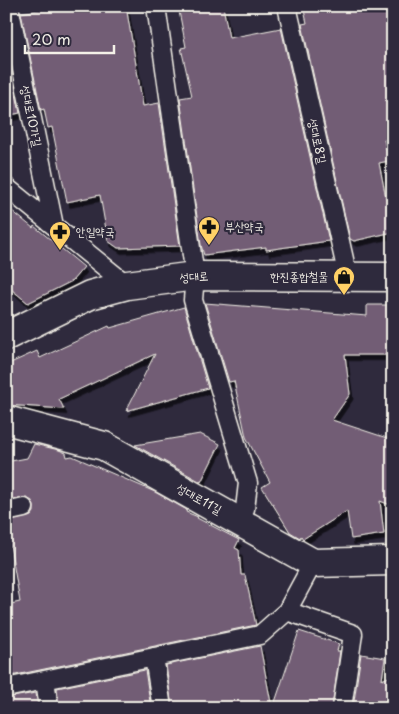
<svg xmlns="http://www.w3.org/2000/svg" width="399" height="714" viewBox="0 0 399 714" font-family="'Playpen Sans','Poor Story',sans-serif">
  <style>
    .building { fill: #725d74; stroke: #f4f1e8; filter: url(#shadow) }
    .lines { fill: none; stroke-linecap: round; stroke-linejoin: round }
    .service-casing { stroke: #f4f1e8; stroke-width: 21 }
    .minor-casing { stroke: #f4f1e8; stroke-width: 31 }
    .tertiary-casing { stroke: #f4f1e8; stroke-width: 31 }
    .service { stroke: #2f2a3d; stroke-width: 18 }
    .minor { stroke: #2f2a3d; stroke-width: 28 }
    .tertiary { stroke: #2f2a3d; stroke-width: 28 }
    .labels { text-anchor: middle; stroke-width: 4.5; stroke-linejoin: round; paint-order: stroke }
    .street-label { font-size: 12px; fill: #f4f1e8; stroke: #2f2a3d }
    .poi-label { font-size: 12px; fill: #f4f1e8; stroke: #2f2a3d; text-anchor: start }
  </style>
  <defs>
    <filter id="shadow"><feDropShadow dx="3" dy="5.5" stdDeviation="0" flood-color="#0009"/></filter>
  </defs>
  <rect width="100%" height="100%" fill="#2f2a3d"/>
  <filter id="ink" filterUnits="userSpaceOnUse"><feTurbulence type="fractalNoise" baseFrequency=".02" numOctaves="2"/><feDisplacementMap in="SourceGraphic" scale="10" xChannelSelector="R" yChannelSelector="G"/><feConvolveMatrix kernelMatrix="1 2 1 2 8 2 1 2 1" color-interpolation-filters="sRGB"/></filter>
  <g filter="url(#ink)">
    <path class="building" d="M61,6H126L143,106L159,103L180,246L118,248L108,241L100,195L67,202L52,127L48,128L44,109L41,110L21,13Z
      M178,6H223L229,38L281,28L329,241L266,250V247L204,255L201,245L180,98L192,96L181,48L186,47Z
      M303,6H393V139L384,140L389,161L379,163L393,232L354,241L350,239L302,24L307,23Z
      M6,46L20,113L6,116Z
      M6,206L33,228L34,226L84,267L72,281L28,303L6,285Z
      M205,303L367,316V305H393V355H345L350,394L332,420L393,440V506L380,501L384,534L351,539L347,511L303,539L301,536L300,538L290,532L262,487L270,482L246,437L234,381L229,382Z
      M184,307L208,388L126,411L155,354L59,399L64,409L6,405V365L37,351L40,358L109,326L110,328Z
      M200,434L220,444L201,482L135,445Z
      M34,444L59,450L66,453L67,457L72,456L155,492L187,510L186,512L198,517L197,518L239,540L235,548L239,550L241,575H245L256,625L6,677V605L20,602L6,522L31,516L34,512V506L32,501L27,498L6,501V462L27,458Z
      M299,631L339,644L337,651H340L332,708H273Z
      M260,646L272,708H172L166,665Z
      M361,654L385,658L382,680L393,675V708H353Z
      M145,670L151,708H59L57,688Z
      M36,693L38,708H6V698Z"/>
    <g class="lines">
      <g class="service-casing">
        <path id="service" d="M9,6L54,226
          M156,6L195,276L193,300L248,483L245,509L237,519
          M287,6L348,277
          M6,187L127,285
          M6,512L24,508
          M287,611L353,634L342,708
          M154,657L162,708
          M45,680L49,708
          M6,688L260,635L287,611L313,563"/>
      </g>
      <g class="minor-casing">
        <path id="minor" d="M6,420L104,446L313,563L393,561"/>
      </g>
      <g class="tertiary-casing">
        <path id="tertiary" d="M6,336L90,295L127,285L195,276L393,277"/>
      </g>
      <use href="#service" class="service"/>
      <use href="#minor" class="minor"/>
      <use href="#tertiary" class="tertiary"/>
    </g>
  </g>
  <defs>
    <g id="pharmacy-pin" transform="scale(1.125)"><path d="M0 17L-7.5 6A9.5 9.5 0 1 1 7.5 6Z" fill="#ffd166" stroke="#2f2a3d"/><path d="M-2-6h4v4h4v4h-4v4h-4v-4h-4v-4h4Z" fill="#111"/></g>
    <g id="shop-pin" transform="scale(1.125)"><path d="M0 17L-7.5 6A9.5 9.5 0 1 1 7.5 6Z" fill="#ffd166" stroke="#2f2a3d"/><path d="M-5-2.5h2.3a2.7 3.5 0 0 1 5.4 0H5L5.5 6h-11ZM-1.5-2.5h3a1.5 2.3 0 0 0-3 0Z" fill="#111"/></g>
  </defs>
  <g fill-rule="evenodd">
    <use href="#pharmacy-pin" x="209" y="227"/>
    <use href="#pharmacy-pin" x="60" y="232"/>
    <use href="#shop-pin" x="344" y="277"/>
  </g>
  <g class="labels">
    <g class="street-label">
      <text transform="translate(31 116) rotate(78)" y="4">성대로10가길</text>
      <text transform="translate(317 141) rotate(77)" y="4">성대로8길</text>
      <text transform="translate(194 277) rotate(-4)" y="4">성대로</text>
      <text transform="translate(199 499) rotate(29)" y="4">성대로11길</text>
    </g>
    <g class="poi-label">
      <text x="225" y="231">부산약국</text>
      <text x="76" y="236">안일약국</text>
      <text x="328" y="281" text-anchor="end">한진종합철물</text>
    </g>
  </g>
  <rect width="399" height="714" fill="none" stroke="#2f2a3d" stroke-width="25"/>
  <rect x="12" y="12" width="374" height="689" fill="none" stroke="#f4f1e8" stroke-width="2" filter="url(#ink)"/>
  <path d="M25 45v8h89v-8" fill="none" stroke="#f4f1e8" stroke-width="2.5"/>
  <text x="32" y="45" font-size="15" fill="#f4f1e8" stroke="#2f2a3d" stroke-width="4" paint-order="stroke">20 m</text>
</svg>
